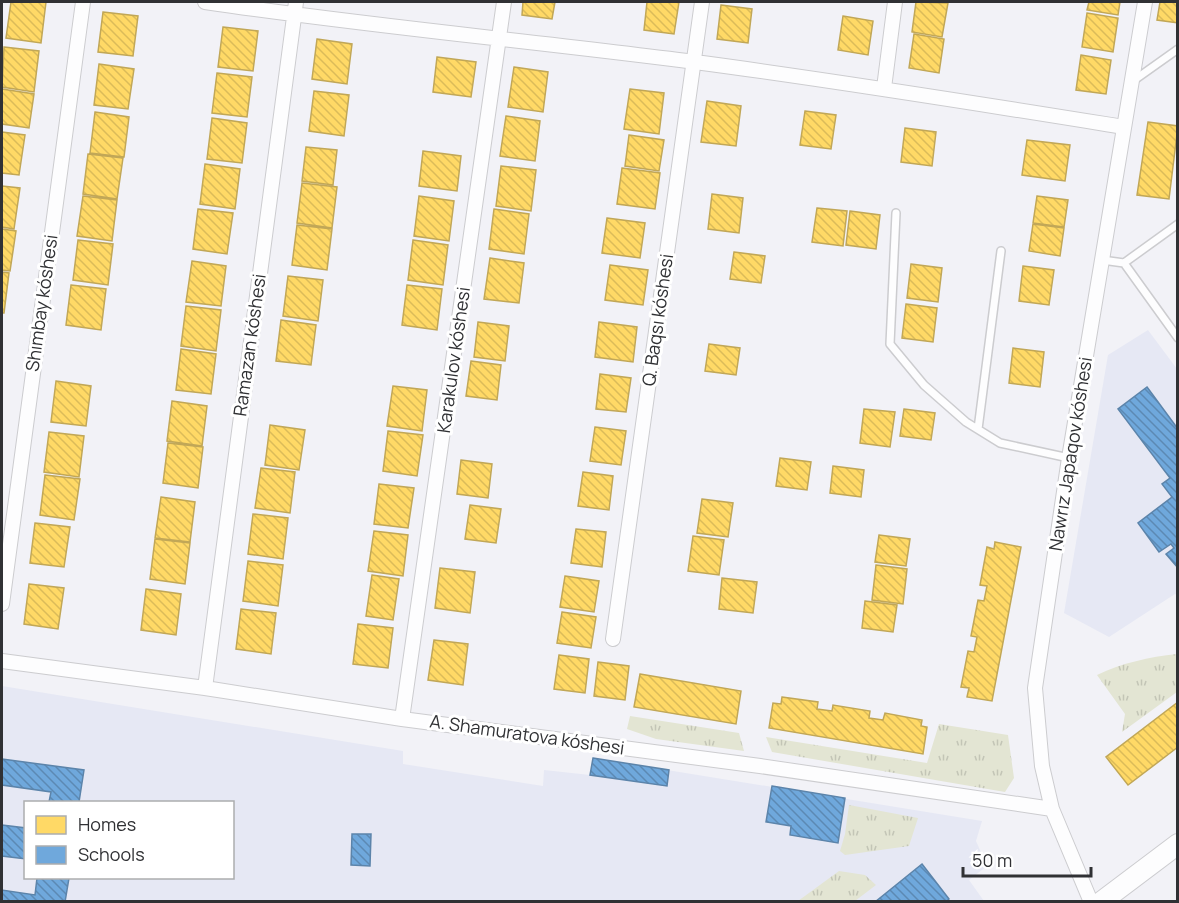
<svg xmlns="http://www.w3.org/2000/svg" width="1179" height="903" viewBox="0 0 1179 903" font-family="Manrope,sans-serif">
  <style>
    .built { fill: #e6e8f4; fill-rule: evenodd }
    .grass { fill: url(#grass-tufts) }
    .homes { fill: url(#homes-back-hatch); stroke: #c1a757; stroke-width: 1.5 }
    .schools { fill: url(#schools-back-hatch); stroke: #5c84aa; stroke-width: 1.5 }
    .lines { fill: none; stroke-linecap: round; stroke-linejoin: round }
    .lane-casing { stroke: #cccccf; stroke-width: 10 }
    .street-casing { stroke: #cccccf; stroke-width: 16 }
    .secondary-casing { stroke: #cccccf; stroke-width: 22 }
    .lane { stroke: #fdfdfe; stroke-width: 7 }
    .street { stroke: #fdfdfe; stroke-width: 14 }
    .secondary { stroke: #fdfdfe; stroke-width: 20 }
    .labels { text-anchor: middle; stroke-width: 6; stroke-linejoin: round; paint-order: stroke }
    .street-label { font-size: 18px; fill: #303134; stroke: #fff }
  </style>
  <defs>
    <pattern id="grass-tufts" width="24" height="20" patternUnits="userSpaceOnUse" patternTransform="scale(1.5)"><rect width="24" height="20" fill="#e3e5d3"/><path d="M3 7l-1-3M5 7V3M7 7l1-3M15 17l-1-3M17 17v-4M19 17l1-3" fill="none" stroke="#c3c5b6"/></pattern>
    <pattern id="homes-back-hatch" width="6" height="6" patternUnits="userSpaceOnUse" patternTransform="scale(1.5)"><rect width="6" height="6" fill="#ffd966"/><path d="M-1 5l2 2M0 0l6 6M5-1l2 2" fill="none" stroke="#dbbb59"/></pattern>
    <pattern id="schools-back-hatch" width="6" height="6" patternUnits="userSpaceOnUse" patternTransform="scale(1.5)"><rect width="6" height="6" fill="#6fa8dc"/><path d="M-1 5l2 2M0 0l6 6M5-1l2 2" fill="none" stroke="#5c89b3"/></pattern>
  </defs>
  <rect width="100%" height="100%" fill="#f2f2f7"/>
  <path class="built" d="M1148,330L1177,369V595L1175,594L1109,637L1064,613L1108,355Z
    M2,686L403,751V764L543,786L544,770L590,775L593,758L982,821L976,841L987,866L969,880L984,901H2ZM26,802H232V878H26Z"/>
  <path class="grass" d="M1177,654V692L1122,732L1125,714L1097,675C1122,663 1149,657 1177,654Z
    M630,716L739,733L744,751L656,739L627,729Z
    M939,724L1008,735L1014,778L1005,792L772,752L766,737L927,763Z
    M849,805L918,818L909,846L845,855L840,851L845,834Z
    M839,871L865,875L876,885L855,901H798Z"/>
  <path class="homes" d="M11,2H46L41,43L6,38Z
    M523,2H555L552,19L522,15Z
    M647,2H679L674,34L644,30Z
    M916,2L948,3L942,37L912,32Z
    M1089,2H1120L1118,15L1087,10Z
    M1160,2H1178V23L1157,20Z
    M721,5L752,9L748,43L717,39Z
    M103,12L138,16L133,56L98,52Z
    M1087,13L1118,18L1113,52L1082,47Z
    M843,16L873,21L868,55L838,50Z
    M223,27L258,31L253,71L218,67Z
    M914,34L944,39L939,73L909,68Z
    M317,39L352,44L347,84L312,79Z
    M4,47L39,51L34,92L2,87Z
    M1081,55L1111,60L1106,94L1076,90Z
    M437,57L476,62L471,97L433,92Z
    M99,64L134,69L128,109L94,105Z
    M514,67L548,72L543,112L508,107Z
    M217,73L252,77L247,117L212,113Z
    M2,89L34,94L29,128L2,124Z
    M630,89L664,93L659,134L624,129Z
    M314,91L349,95L344,136L309,131Z
    M707,101L741,106L736,146L701,142Z
    M805,111L836,115L831,149L800,145Z
    M95,112L129,117L124,157L90,153Z
    M506,116L540,121L535,161L500,156Z
    M212,118L247,123L242,163L207,159Z
    M1148,122L1178,126L1169,199L1137,195Z
    M905,128L936,132L932,166L901,162Z
    M2,132L25,135L19,175L2,173Z
    M629,135L664,140L659,171L625,166Z
    M1027,140L1070,145L1065,181L1022,175Z
    M306,147L337,150L333,185L302,181Z
    M423,151L461,156L457,191L419,186Z
    M88,154L123,158L117,199L83,194Z
    M205,164L240,169L235,209L200,204Z
    M501,166L536,170L531,211L496,206Z
    M622,168L660,173L655,209L617,204Z
    M302,183L337,187L332,228L297,223Z
    M2,186L20,188L14,229L2,227Z
    M712,194L743,198L739,233L708,229Z
    M83,196L117,200L112,241L77,236Z
    M419,196L454,201L449,241L414,236Z
    M1037,196L1068,200L1064,227L1033,223Z
    M817,208L847,211L843,246L812,242Z
    M198,209L233,213L227,254L193,249Z
    M494,209L529,214L524,254L489,249Z
    M850,211L880,215L876,249L846,245Z
    M607,218L645,223L640,258L602,253Z
    M1033,224L1064,228L1060,256L1029,251Z
    M297,225L332,229L327,270L292,265Z
    M2,229L16,231L10,271L2,270Z
    M78,240L113,244L108,285L73,280Z
    M413,240L448,245L443,285L408,280Z
    M734,252L765,256L761,283L730,279Z
    M490,258L524,263L519,303L484,299Z
    M192,261L226,266L221,306L186,302Z
    M911,264L942,268L938,302L907,298Z
    M610,265L648,270L643,305L605,300Z
    M1023,266L1054,270L1049,305L1019,301Z
    M2,272L9,273L4,313H2Z
    M288,276L323,280L318,321L283,316Z
    M71,285L106,289L101,330L66,325Z
    M407,285L442,289L437,330L402,325Z
    M906,304L937,308L933,342L902,338Z
    M186,306L221,310L216,351L181,346Z
    M281,320L316,325L311,365L276,361Z
    M478,322L509,326L505,361L474,357Z
    M599,322L637,327L633,362L595,357Z
    M709,344L740,348L736,375L705,371Z
    M1013,348L1044,352L1040,387L1009,383Z
    M181,349L216,354L211,394L176,390Z
    M471,361L501,365L497,400L466,396Z
    M600,374L631,378L626,412L596,409Z
    M56,381L91,386L86,426L51,422Z
    M393,386L427,390L422,431L387,426Z
    M172,401L207,406L202,446L167,441Z
    M864,409L895,412L890,447L860,443Z
    M904,409L935,413L931,440L900,436Z
    M270,425L305,430L299,470L265,465Z
    M595,427L626,431L621,465L590,461Z
    M388,431L423,435L417,476L383,471Z
    M49,432L84,436L79,477L44,472Z
    M168,443L203,447L198,488L163,483Z
    M780,458L811,462L807,490L776,486Z
    M461,460L492,464L488,498L457,494Z
    M833,466L864,470L861,497L830,493Z
    M261,468L295,472L290,513L255,508Z
    M583,472L613,476L609,510L578,506Z
    M45,475L80,479L74,520L40,515Z
    M379,484L414,488L408,528L374,524Z
    M161,497L195,502L190,542L155,538Z
    M702,499L733,503L728,537L697,533Z
    M470,505L501,509L496,543L465,539Z
    M253,514L288,518L283,559L248,554Z
    M35,523L70,527L64,567L30,563Z
    M576,529L606,532L602,567L571,563Z
    M374,531L408,535L403,576L368,571Z
    M879,535L910,539L906,566L875,562Z
    M693,536L724,540L719,575L688,571Z
    M155,539L190,543L185,584L150,579Z
    M995,542L1021,547L992,701L967,697L969,688L961,687L968,651L974,652L977,637L971,636L978,600L984,601L987,586L980,585L987,547L994,549Z
    M248,561L283,565L278,606L243,601Z
    M876,565L907,569L903,604L872,600Z
    M440,568L475,572L470,613L435,608Z
    M372,575L399,579L393,620L366,616Z
    M565,576L599,581L594,612L560,607Z
    M722,578L757,582L753,613L719,609Z
    M29,584L64,588L58,629L24,624Z
    M146,589L181,594L176,635L141,630Z
    M865,601L897,605L893,632L862,628Z
    M241,609L276,613L271,654L236,649Z
    M562,612L596,617L591,648L557,643Z
    M358,624L393,628L388,668L353,664Z
    M434,640L468,644L463,685L428,680Z
    M559,655L589,659L585,693L554,689Z
    M598,662L629,666L625,700L594,696Z
    M640,674L741,691L736,724L634,707Z
    M782,697L818,702L817,709L832,711L833,705L870,711L869,718L883,720L885,713L922,720L921,726L927,727L923,754L769,728L773,703L781,704Z
    M1178,702V747L1128,785L1106,757Z"/>
  <path class="schools" d="M1147,387L1178,429V568L1166,554L1174,548L1171,544L1159,552L1138,523L1172,497L1162,484L1170,478L1118,409Z
    M593,758L669,770L667,786L590,775Z
    M2,759L84,770L79,802H49L51,792L2,785Z
    M772,786L845,798L838,843L790,835L791,826L766,822Z
    M2,825L26,828V859L2,856Z
    M352,834H371L370,866L351,865Z
    M922,864L949,899L946,902H875Z
    M37,878H69L65,902H2V890L35,895Z"/>
  <g class="lines">
    <g class="lane-casing">
      <path id="lane" d="M1133,81L1178,49
        M896,213L890,344L924,385L966,422L1000,443L1069,458
        M1102,260L1124,263L1178,338
        M1124,263L1178,224
        M978,429L1001,251"/>
    </g>
    <g class="street-casing">
      <path id="street" d="M205,2C368,26 532,41 695,62C839,81 981,104 1124,127
        M884,88L895,2
        M2,604L83,2
        M613,639L702,2
        M2,661L205,688L402,719L760,766L1052,809
        M205,688L296,2
        M402,719L504,2
        M1091,902L1052,809L1042,766L1035,688L1069,458L1145,2"/>
    </g>
    <g class="secondary-casing">
      <path id="secondary" d="M1101,902L1178,844"/>
    </g>
    <use href="#lane" class="lane"/>
    <use href="#street" class="street"/>
    <use href="#secondary" class="secondary"/>
  </g>
  <g class="labels">
    <g class="street-label">
      <text transform="translate(42 303) rotate(-82)" y="6">Shımbay kóshesi</text>
      <text transform="translate(658 320) rotate(-82)" y="6">Q. Baqsı kóshesi</text>
      <text transform="translate(250 345) rotate(-82)" y="6">Ramazan kóshesi</text>
      <text transform="translate(454 360) rotate(-82)" y="6">Karakulov kóshesi</text>
      <text transform="translate(1071 454) rotate(-81)" y="6">Nawrız Japaqov kóshesi</text>
      <text transform="translate(527 735) rotate(8)" y="6">A. Shamuratova kóshesi</text>
    </g>
  </g>
  <rect width="1179" height="903" fill="none" stroke="#303134" stroke-width="6"/>
  <rect x="24" y="801" width="210" height="78" fill="#ffffff" stroke="#acadae" stroke-width="1.5"/>
  <rect x="36" y="816" width="30" height="18" fill="#ffd966" stroke="#acadae" stroke-width="1.5"/>
  <text x="78" y="831" font-size="18" fill="#303134">Homes</text>
  <rect x="36" y="846" width="30" height="18" fill="#6fa8dc" stroke="#acadae" stroke-width="1.5"/>
  <text x="78" y="861" font-size="18" fill="#303134">Schools</text>
  <path d="M963 867v9h128v-9" fill="none" stroke="#303134" stroke-width="3"/>
  <text x="972" y="867" font-size="18" fill="#303134" stroke="#ffffff" stroke-width="4.5" paint-order="stroke">50 m</text>
</svg>
